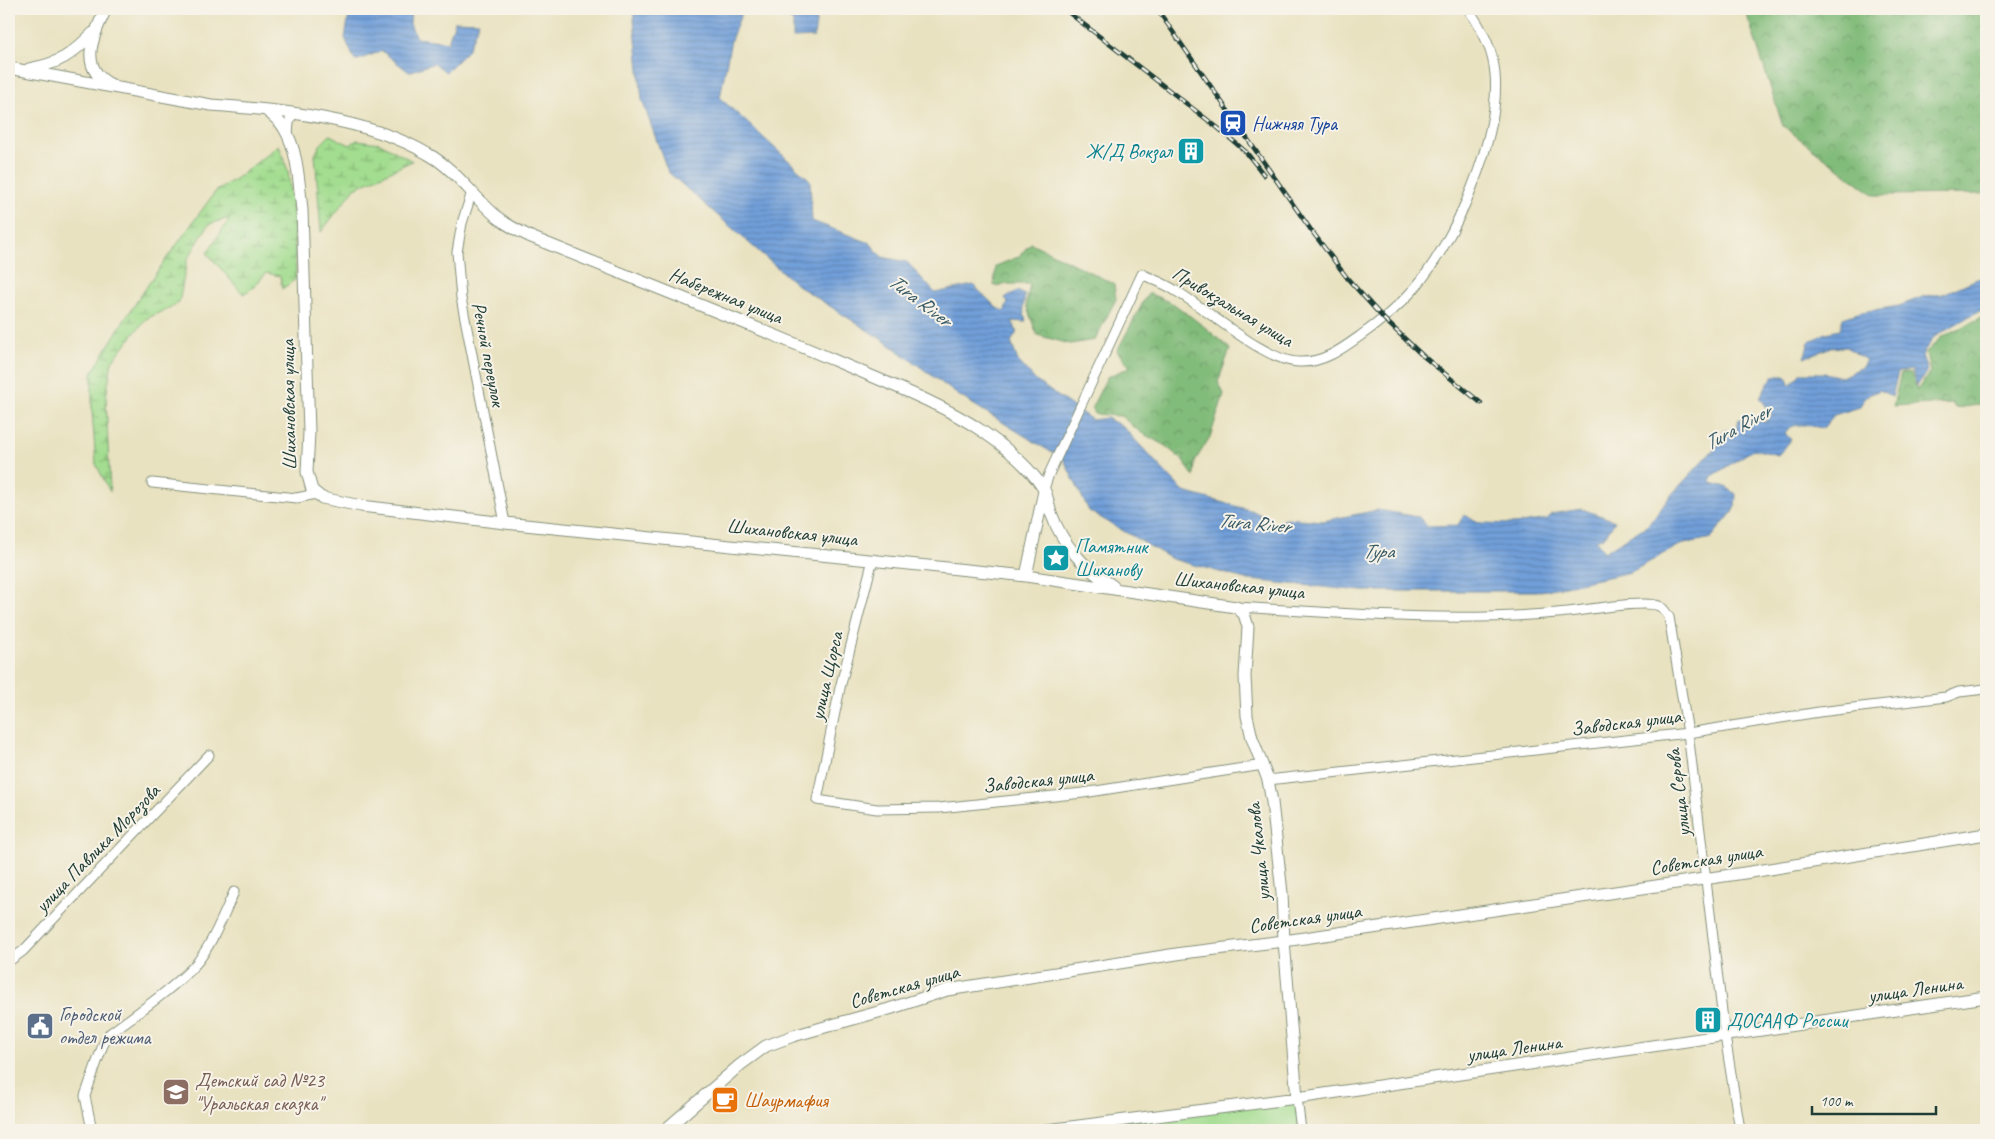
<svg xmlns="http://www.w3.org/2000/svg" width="1995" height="1139" viewBox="0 0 1995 1139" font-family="Caveat,sans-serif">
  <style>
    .green { fill: #a3dd90; stroke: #618d62 }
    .forest { fill: url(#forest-crowns); stroke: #507c57 }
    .wetland { fill: url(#wetland-marsh); stroke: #618d62 }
    .water { fill: url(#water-rules); stroke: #486e86 }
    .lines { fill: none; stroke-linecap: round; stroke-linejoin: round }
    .minor-casing { stroke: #84907a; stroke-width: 11 }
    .major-casing { stroke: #84907a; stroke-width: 13 }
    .minor { stroke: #fff; stroke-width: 9 }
    .major { stroke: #fff; stroke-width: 11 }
    .rail-casing { stroke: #1f3d34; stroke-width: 4.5 }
    .rail { stroke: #f7f3e8; stroke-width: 2.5; stroke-dasharray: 8; stroke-linecap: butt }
    .labels { text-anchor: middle; stroke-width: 4; stroke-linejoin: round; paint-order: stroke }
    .transit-label { font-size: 20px; fill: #164399; stroke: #f7f3e8; text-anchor: start }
    .culture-label { font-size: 20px; fill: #0d838f; stroke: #f7f3e8; text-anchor: start }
    .street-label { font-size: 20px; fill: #1f3d34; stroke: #f7f3e8 }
    .service-label { font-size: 20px; fill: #4e5e75; stroke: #f7f3e8; text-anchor: start }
    .education-label { font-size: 20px; fill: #785e54; stroke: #f7f3e8; text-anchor: start }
    .food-label { font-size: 20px; fill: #c56008; stroke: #f7f3e8; text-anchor: start }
    .water-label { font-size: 21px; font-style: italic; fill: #385a66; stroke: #f7f3e8 }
  </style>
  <defs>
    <pattern id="forest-crowns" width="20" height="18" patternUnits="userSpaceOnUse" patternTransform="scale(1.25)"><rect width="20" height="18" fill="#82bc7a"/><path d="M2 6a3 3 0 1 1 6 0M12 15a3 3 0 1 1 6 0" fill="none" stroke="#6a9a65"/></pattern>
    <pattern id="wetland-marsh" width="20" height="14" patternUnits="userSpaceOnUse" patternTransform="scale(1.25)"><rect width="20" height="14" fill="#a3dd90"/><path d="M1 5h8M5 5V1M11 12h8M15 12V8" fill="none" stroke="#84b476"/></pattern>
    <pattern id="water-rules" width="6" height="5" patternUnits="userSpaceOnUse" patternTransform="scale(1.25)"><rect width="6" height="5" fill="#719fd9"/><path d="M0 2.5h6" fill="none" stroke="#5c83b1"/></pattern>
  </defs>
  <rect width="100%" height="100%" fill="#f7f3e8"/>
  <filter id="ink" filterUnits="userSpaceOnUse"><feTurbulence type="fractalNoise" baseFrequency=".02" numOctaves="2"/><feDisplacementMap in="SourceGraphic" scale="10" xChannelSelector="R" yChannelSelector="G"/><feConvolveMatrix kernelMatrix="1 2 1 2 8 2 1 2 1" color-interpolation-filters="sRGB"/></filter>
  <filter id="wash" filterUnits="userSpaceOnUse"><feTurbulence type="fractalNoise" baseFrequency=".0096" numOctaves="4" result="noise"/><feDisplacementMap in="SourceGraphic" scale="20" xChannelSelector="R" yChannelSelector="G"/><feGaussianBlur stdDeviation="1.12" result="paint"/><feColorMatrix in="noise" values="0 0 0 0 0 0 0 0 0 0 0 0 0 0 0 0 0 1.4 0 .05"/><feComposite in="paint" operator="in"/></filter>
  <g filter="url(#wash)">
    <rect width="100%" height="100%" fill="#e9e2c1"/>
    <path class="green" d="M1297,1098L1301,1130H1056Z"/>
    <path class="forest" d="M1745,9H1986V194L1874,195L1783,126Z
      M1031,243L1114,284L1116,299L1095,340L1070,344L1037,335L1026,305L1030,284H1010L994,286L996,266L1018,257Z
      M1148,293L1174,304L1206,328L1230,349L1218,382L1224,394L1210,437L1195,461L1194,477L1183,460L1164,445L1140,432L1121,416L1094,414L1092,407L1107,377L1130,367L1117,351Z
      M1986,315V404L1955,408L1952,403L1893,406L1901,373H1911L1917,390L1930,372L1926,353L1940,338Z"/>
    <path class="wetland" d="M330,135L350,145L357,140L380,143L412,161L355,188L321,232L315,155L320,145Z
      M279,145L288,171L294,220L296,279L282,289L280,276L266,273L253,288L243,294L207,253L230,218L209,224L187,260L179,303L146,319L112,361L106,397L110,492L96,464L92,411V373L119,328L156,273L215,192L241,175Z"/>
    <path class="water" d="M350,9H411L410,24L416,38L448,42L455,21L479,22L468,50L446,72L434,63L409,72L382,51L355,61L345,38Z
      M633,9H743L731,40L720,98L810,180L812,221L870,243L882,257L907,262L935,293L973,285L997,308L1004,312L1008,303L1005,298L1017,291L1025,295L1023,308L1026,322L1012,321L1017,332L1011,342L1018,361L1036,381L1092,420L1107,418L1123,427L1184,492L1253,511L1267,518L1275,525L1286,518L1323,521L1378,510L1419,517L1427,526L1458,525L1464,515L1481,523L1515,524L1548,519L1551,514L1582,509L1615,521L1605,536L1596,540L1604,552L1648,525L1671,495L1720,443L1724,430L1735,431L1739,419L1765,422L1772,415L1760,397L1773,376H1786L1790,385L1801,373H1824L1842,377L1862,367L1866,360L1846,347L1829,348L1804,358L1809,342L1826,333L1840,330L1843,318L1861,312L1899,306L1925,296L1943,294L1977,279L1986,278V309L1975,313L1934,337L1922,355L1927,371L1917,386L1912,370L1898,372L1892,397L1880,390L1866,396L1860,407L1834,415L1823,428C1810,426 1793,420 1785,433L1791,440L1778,455L1754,449L1711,477V483L1726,487L1736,494L1735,509L1711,538L1680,545L1631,572L1541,591H1363L1249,580L1172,559L1089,511L1064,460L958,395L895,348L797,285L668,172L642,100Z
      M778,9H818L814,37L793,38V22Z"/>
  </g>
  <g filter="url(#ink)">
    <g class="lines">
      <g class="minor-casing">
        <path id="minor" d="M288,135L289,123L292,114
          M472,192L462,223L457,252L461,298L505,523
          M152,483L287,497L297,498L316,494
          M1044,489L1049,474L1142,274C1154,280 1166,284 1176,291C1207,309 1266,362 1299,362C1323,363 1342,349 1360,336C1380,322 1398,307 1414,289C1455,242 1501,136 1495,74C1493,49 1482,28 1468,9
          M873,559L840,688L817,800L877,809L939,808L1083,793L1263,765
          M1236,607C1343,613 1450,623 1557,613C1578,612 1644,599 1659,606C1664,608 1666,613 1669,617L1688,733L1725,1036L1740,1130
          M1268,780L1688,733L1819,712L1946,697L1959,692L1986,689
          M9,961L23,951L209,755
          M1297,1098L1301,1130
          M92,1130L85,1096L103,1045L109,1034C137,1013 169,992 194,966C210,949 224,914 234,892"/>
      </g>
      <g class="major-casing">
        <path id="major" d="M106,9C93,35 77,69 112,85
          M9,68L211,105C280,110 367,118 428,154C457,170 475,200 501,220C510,227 521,232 531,237C632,278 735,318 836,361C882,381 941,403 982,431C1004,446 1029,466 1043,488C1048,495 1048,505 1051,513C1063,546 1084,568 1113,586
          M29,69C61,63 71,55 93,33
          M267,111C273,116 280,121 284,128C298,150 299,184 302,210L309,432L307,472L312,490L322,498L361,506L505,523L1026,576L1236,607L1244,614L1248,627L1245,676L1247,716L1252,738L1268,780L1272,802L1282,893L1284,941L1297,1098
          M1026,576L1044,491
          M665,1130L740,1065L766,1046L793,1036L889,1009L947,990L1183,953L1284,941L1751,872L1986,834
          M1047,1130L1297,1098L1986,997"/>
      </g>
      <use href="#minor" class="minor"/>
      <use href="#major" class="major"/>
      <g class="rail-casing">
        <path id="rail" d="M1064,9L1218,128L1246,152L1264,175
          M1157,9L1311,230L1348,279L1384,319L1423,356L1481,403"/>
      </g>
      <use href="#rail" class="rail"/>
    </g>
  </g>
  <defs>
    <g id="station-square" transform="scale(1.4375)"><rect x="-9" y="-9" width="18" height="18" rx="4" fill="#1a4fb4" stroke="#f7f3e8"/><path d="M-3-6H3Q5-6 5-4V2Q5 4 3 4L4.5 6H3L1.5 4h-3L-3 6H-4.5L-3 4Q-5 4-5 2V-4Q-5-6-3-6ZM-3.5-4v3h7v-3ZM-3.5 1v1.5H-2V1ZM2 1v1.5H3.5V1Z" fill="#fff"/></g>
    <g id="building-square" transform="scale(1.4375)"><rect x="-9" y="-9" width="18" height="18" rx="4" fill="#0f9aa8" stroke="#f7f3e8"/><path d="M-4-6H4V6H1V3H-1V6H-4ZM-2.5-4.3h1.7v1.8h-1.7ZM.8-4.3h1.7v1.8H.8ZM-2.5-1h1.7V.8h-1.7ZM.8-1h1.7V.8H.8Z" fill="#fff"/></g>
    <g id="sight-square" transform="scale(1.4375)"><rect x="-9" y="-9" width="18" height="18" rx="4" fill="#0f9aa8" stroke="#f7f3e8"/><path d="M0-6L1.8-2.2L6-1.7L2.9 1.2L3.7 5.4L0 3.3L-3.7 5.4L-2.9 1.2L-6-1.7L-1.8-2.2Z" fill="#fff"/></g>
    <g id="civic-square" transform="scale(1.4375)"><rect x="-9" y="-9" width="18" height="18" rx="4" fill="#5c6f8a" stroke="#f7f3e8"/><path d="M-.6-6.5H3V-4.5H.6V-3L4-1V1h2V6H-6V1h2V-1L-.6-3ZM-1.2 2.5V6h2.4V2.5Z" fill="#fff"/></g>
    <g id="school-square" transform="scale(1.4375)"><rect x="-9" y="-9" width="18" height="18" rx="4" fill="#8d6e63" stroke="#f7f3e8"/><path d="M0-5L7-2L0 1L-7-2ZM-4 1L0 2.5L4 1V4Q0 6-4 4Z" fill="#fff"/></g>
    <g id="cafe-square" transform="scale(1.4375)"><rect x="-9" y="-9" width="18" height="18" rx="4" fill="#e8710a" stroke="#f7f3e8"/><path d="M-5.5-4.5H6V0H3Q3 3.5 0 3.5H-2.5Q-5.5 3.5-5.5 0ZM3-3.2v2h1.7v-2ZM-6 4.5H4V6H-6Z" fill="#fff"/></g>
  </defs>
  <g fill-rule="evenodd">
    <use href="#station-square" x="1233" y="123"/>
    <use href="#building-square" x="1191" y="151"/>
    <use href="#sight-square" x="1056" y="558"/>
    <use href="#building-square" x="1708" y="1020"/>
    <use href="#civic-square" x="40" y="1026"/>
    <use href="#school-square" x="176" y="1092"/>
    <use href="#cafe-square" x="725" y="1100"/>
  </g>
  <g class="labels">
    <g class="transit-label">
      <text x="1252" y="130">Нижняя Тура</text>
    </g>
    <g class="culture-label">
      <text x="1172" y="158" text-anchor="end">Ж/Д Вокзал</text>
      <text x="1075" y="553">Памятник<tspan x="1075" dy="23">Шиханову</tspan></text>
      <text x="1727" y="1027">ДОСААФ России</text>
    </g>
    <g class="street-label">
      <text transform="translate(726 295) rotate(22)" y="7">Набережная улица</text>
      <text transform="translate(1233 306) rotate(31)" y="7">Привокзальная улица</text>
      <text transform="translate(489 354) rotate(79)" y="7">Речной переулок</text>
      <text transform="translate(288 405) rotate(-91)" y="7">Шихановская улица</text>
      <text transform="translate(792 532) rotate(6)" y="7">Шихановская улица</text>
      <text transform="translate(1239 585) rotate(6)" y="7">Шихановская улица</text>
      <text transform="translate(826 676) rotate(-77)" y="7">улица Щорса</text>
      <text transform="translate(1626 722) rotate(-7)" y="7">Заводская улица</text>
      <text transform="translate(1038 780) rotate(-6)" y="7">Заводская улица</text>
      <text transform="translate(1678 793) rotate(-97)" y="7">улица Серова</text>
      <text transform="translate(97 848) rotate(-46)" y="7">улица Павлика Морозова</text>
      <text transform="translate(1258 852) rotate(-96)" y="7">улица Чкалова</text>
      <text transform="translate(1706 859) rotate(-9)" y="7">Советская улица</text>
      <text transform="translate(1305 918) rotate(-8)" y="7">Советская улица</text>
      <text transform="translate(904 986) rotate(-16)" y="7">Советская улица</text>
      <text transform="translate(1915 989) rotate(-8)" y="7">улица Ленина</text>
      <text transform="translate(1514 1048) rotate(-8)" y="7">улица Ленина</text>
    </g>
    <g class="service-label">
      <text x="59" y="1021">Городской<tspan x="59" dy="23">отдел режима</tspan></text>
    </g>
    <g class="education-label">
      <text x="195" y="1087">Детский сад №23<tspan x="195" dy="23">"Уральская сказка"</tspan></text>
    </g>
    <g class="food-label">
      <text x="744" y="1107">Шаурмафия</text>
    </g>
    <g class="water-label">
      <text transform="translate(920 300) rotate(37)" y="7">Tura River</text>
      <text transform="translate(1737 427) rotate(-29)" y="7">Tura River</text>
      <text transform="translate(1254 523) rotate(5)" y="7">Tura River</text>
      <text x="1378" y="558">Тура</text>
    </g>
  </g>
  <rect width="1995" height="1139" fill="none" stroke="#f7f3e8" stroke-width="30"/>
  <path d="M1812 1106v8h124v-8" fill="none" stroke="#1f3d34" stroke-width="2.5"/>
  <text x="1820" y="1106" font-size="15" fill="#1f3d34" stroke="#f7f3e8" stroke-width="4" paint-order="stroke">100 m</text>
</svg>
